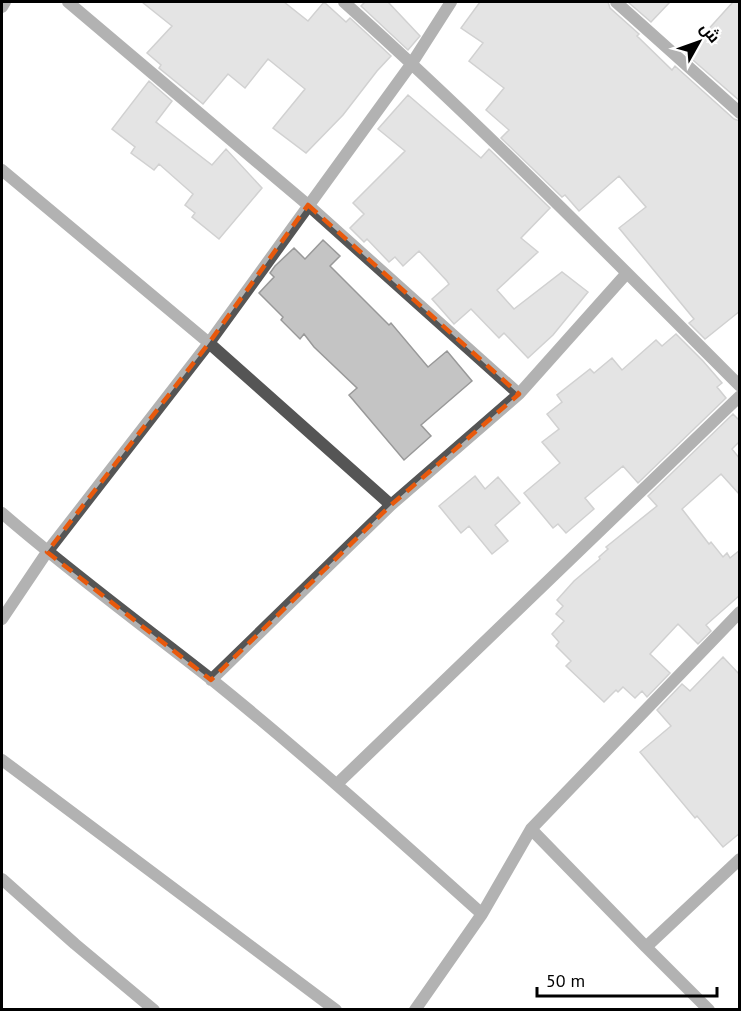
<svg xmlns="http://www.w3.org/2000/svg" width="741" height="1011" viewBox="0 0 741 1011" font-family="'PT Sans',Cairo,sans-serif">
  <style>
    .building { fill: #c4c4c4; stroke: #999; stroke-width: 1.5 }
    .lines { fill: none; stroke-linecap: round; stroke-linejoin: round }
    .street { stroke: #555; stroke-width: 12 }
    .marked { fill: none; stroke: #e8590c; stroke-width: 4.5; stroke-dasharray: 12 8; stroke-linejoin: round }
  </style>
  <rect width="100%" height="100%" fill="#fff"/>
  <path class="building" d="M142,2H284L308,21L324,2L346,22L350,18L391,56L377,71L343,115L306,153L273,128L305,89L268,59L245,88L228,74L203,104L159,68L161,65L147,53L172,26Z
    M365,2H388L420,36L408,50L361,6Z
    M480,2H608L610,8L639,34L637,36L672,70L675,66L734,119L740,121V311L705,339L689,323L694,319L619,228L646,207L619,176L579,211L565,195L562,197L501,138L509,130L486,110L504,88L469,61L483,43L461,28Z
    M628,2H670L651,22Z
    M733,2H740V101L686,54Z
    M149,81L172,101L156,122L212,165L226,149L262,188L219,239L192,217L195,213L185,205L193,194L159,164L154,170L131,153L135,147L112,129Z
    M408,95L481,158L489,149L550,208L521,238L538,252L497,290L514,309L562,272L588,292L553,335L528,358L504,333L499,338L471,309L454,324L432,299L449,284L447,281L419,251L403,266L395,257L389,262L367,239L364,242L350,228L364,214L353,203L405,151L378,129Z
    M323,240L340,256L330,266L389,325L391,323L428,367L447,351L472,381L421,425L431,436L404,460L349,395L357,388L314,347L304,334L300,339L281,320L283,317L259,293L274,277L270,273L275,266L294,248L305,259Z
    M676,334L703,361L722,383L717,387L726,398L638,483L623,466L585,498L594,509L566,533L558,524L553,528L524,493L560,463L542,442L559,429L547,414L562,402L557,395L590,369L594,373L612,358L622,370L656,340L662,346Z
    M733,414L740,421V441L732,449L740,459V495L721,474L682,509L709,544L711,542L723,557L727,553L730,558L740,550V595L706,625L711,631L698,644L678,624L650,654L670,673L647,697L642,691L635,698L623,687L618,692L616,690L604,702L566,666L571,661L556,646L559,642L552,634L564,621L556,614L563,606L557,600L574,581L600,559L599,557L608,549L606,547L657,506L648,496Z
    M475,476L485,489L498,477L520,503L495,525L508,541L492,554L469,526L461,533L439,506Z
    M723,657L740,675V833L723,847L697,816L695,818L640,752L671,726L657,710L682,684L690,691Z"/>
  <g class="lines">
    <path class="street" d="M68,2L308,205L519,394
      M344,2C481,125 610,256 740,386
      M616,2L740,113
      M2,7L5,2
      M2,170L209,343L391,505
      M2,513C69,571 141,624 211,679C304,754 393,834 482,914L531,829L740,612
      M2,619L47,552L209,343L412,63L451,2
      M211,680L391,505L519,394L627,273
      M2,760L336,1010
      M337,784L740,396
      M531,829L646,947L740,859
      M2,879L75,944L154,1010
      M646,947L709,1010
      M415,1010L482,914"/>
  </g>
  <path d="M0 0H741V1011H0ZM308,205L519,394L391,505L211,680L47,552L209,343Z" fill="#fff" fill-opacity=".55" fill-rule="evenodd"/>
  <path class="marked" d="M308,205L519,394L391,505L211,680L47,552L209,343Z"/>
  <rect width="741" height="1011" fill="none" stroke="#000000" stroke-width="6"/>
  <g transform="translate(699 42) rotate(50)" stroke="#ffffff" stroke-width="4.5" paint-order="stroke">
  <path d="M0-4.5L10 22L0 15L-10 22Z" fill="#000000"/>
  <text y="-9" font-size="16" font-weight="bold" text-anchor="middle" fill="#000000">ش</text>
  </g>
  <path d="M537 987v9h180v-9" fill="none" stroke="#000000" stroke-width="3"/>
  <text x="546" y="987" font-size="18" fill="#000000" stroke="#ffffff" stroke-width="4.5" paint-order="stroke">50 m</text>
</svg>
